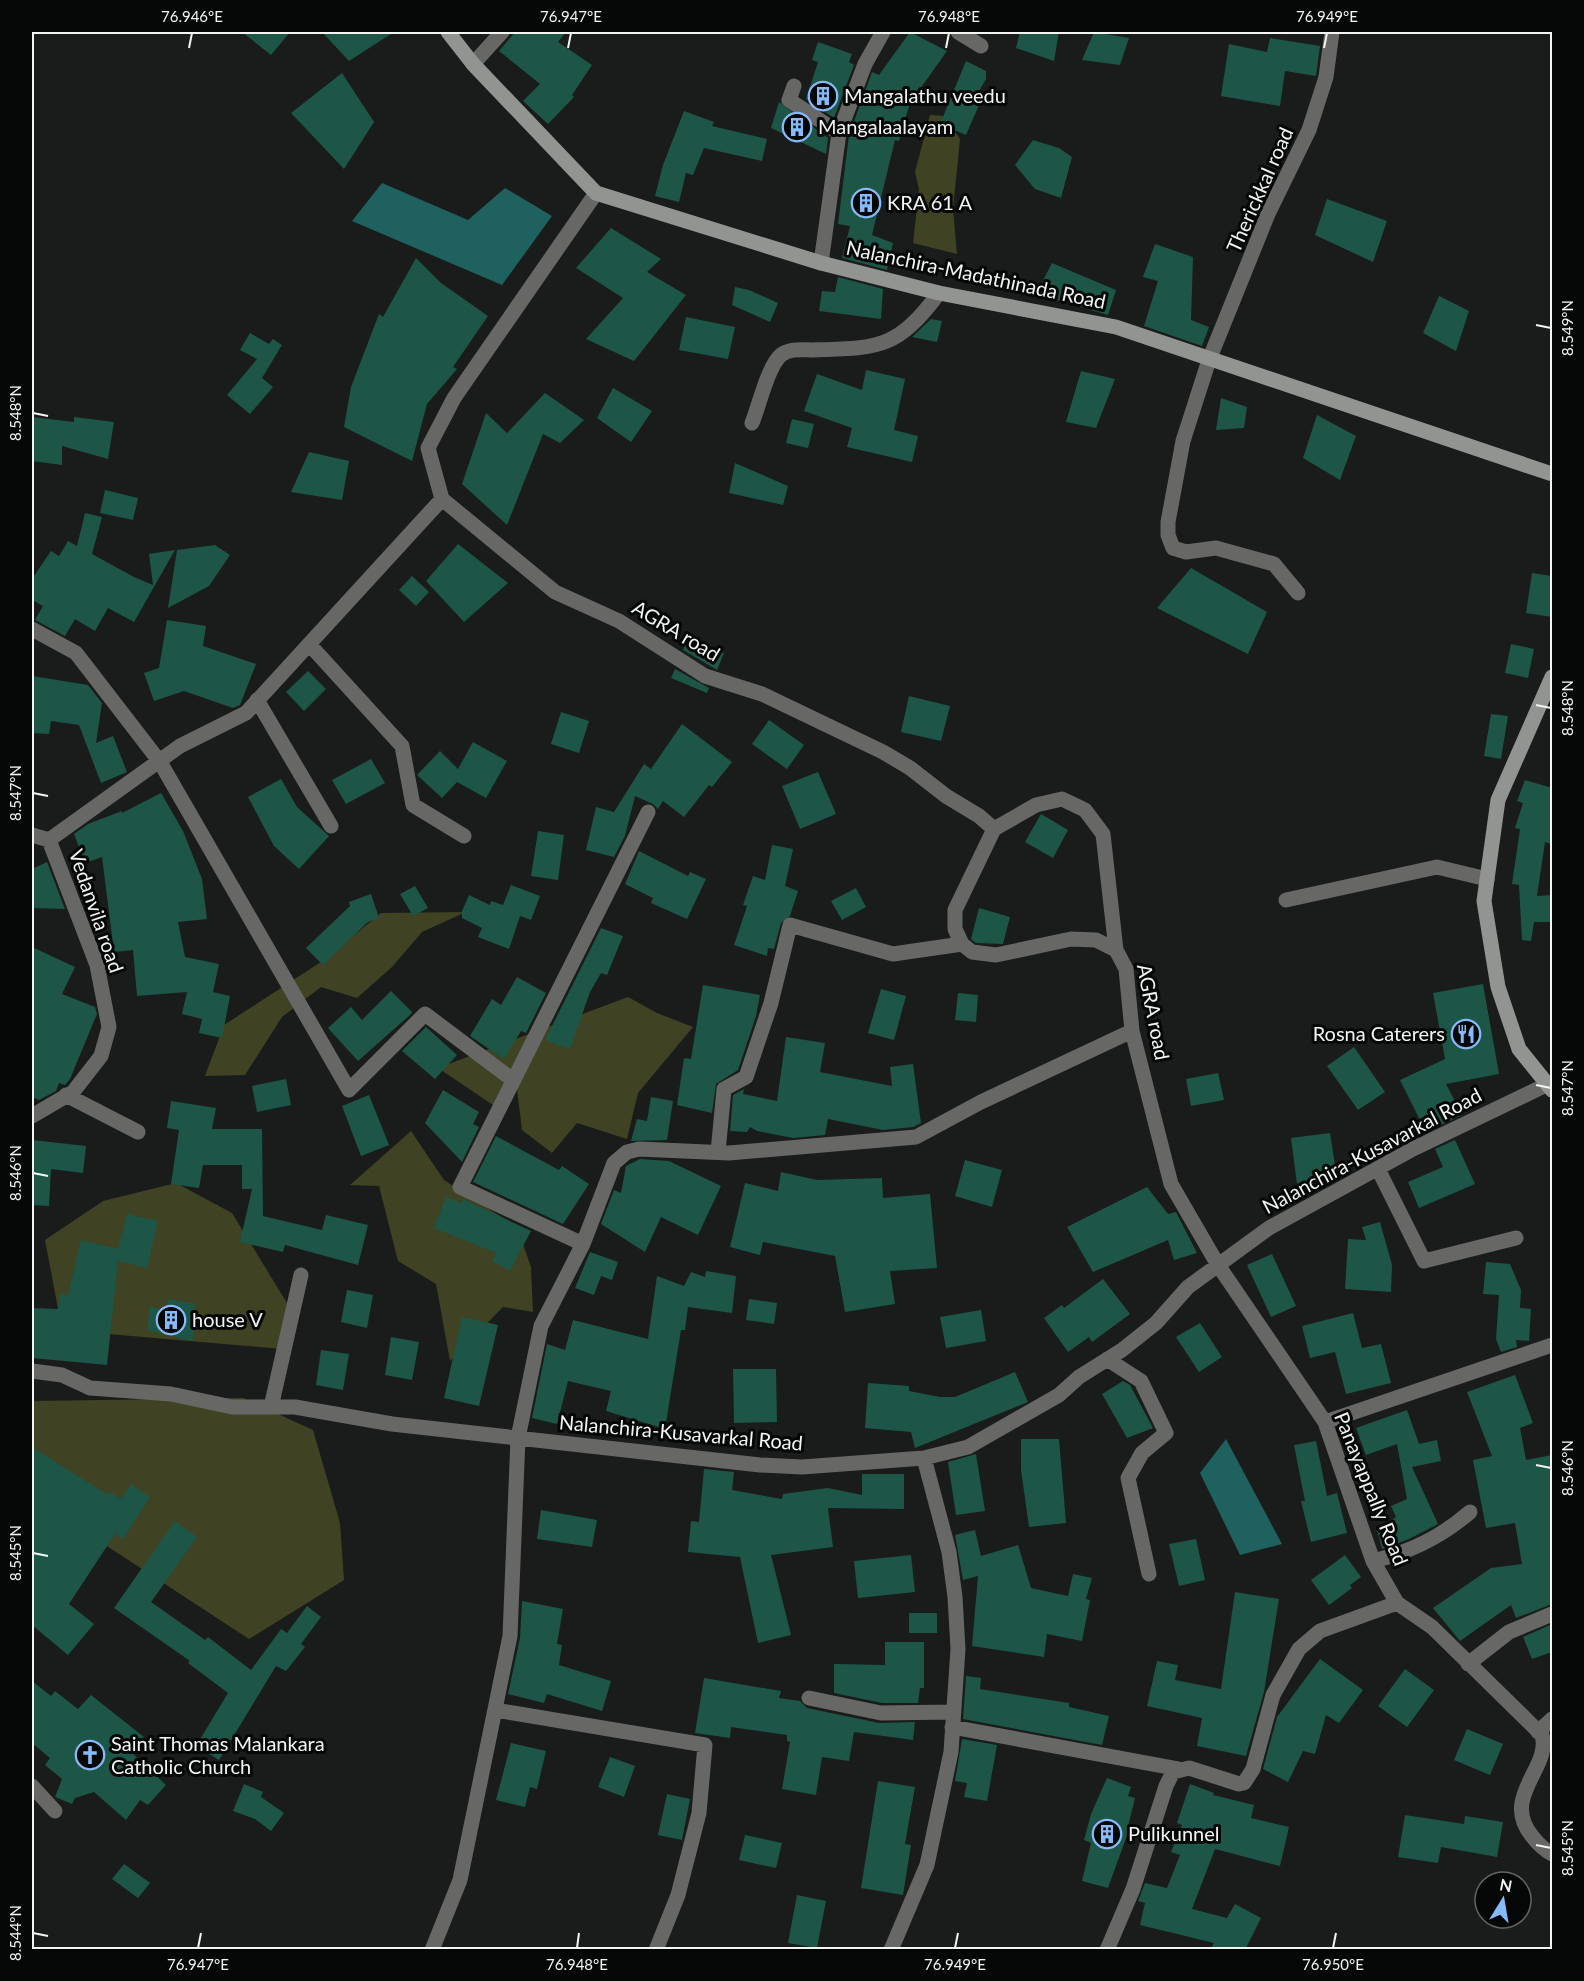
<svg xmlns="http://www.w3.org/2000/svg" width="1584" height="1981" viewBox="0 0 1584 1981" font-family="Lato,sans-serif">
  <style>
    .green { fill: #404224 }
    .water { fill: #1f615f }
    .building { fill: #1d5647 }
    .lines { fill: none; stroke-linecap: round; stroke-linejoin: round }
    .street { stroke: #676866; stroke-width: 15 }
    .secondary { stroke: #929491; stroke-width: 15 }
    .ticks { fill: none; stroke: #f3f5f3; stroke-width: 2 }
    .labels { text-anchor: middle; stroke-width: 6; stroke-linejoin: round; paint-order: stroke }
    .poi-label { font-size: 20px; fill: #f3f5f3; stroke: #050606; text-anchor: start }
    .street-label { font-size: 20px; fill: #f3f5f3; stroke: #050606 }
    .neatline { fill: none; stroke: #f3f5f3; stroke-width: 2 }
    .ticks-label { font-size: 15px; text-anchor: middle; fill: #f3f5f3 }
  </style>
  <rect width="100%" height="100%" fill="#191c1a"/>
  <path class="green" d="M930,115L944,116L960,139L953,209L957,254L913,243L919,189L915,172Z
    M466,912L422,932L392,967L357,998L321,987L282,1017L245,1075L205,1076L224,1025L324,960L381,913Z
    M628,997L657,1013L693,1027L638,1093L627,1139L577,1123L552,1153L522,1130L517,1089L493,1105L438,1068Z
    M411,1131L444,1180L517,1227L531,1267L533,1312L503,1307L450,1361L436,1284L398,1261L379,1186L350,1185Z
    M176,1183L232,1213L287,1303L282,1349L62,1330L45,1240L103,1201Z
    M243,1398L313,1430L340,1523L344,1580L249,1639L32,1497V1401Z"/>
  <path class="water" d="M382,183L468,220L505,188L552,216L502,285L352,221Z
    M1226,1439L1282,1544L1240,1555L1200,1473Z"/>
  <path class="building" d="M242,32H290L271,55Z
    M322,32H394L349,61Z
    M515,32H566L558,42L592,65L572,95L574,97L548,124L523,101L540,84L499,51Z
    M910,32L947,51L910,103L899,141L895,140L872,235L893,243L887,270L842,258L850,226L838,224L849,135L872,72L879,75Z
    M1020,32H1059L1054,61L1016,48Z
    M1094,32L1129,38L1120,65L1082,60Z
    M1270,38L1320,46L1316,76L1285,71L1280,106L1221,96L1229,44L1267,52Z
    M818,42L852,54L849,62L854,65L834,118L806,99L818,62L812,60Z
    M966,61L986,71V79L972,103L979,105L966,135L940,124Z
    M342,73L374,122L344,169L291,113Z
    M779,102L828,138L826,154L771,128Z
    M684,111L714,122L712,126L767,139L762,161L704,148L693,175L686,173L679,202L655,196L663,165Z
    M1033,140L1059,148L1072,157L1061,198L1035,189L1015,165Z
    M1327,199L1387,221L1373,262L1315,235Z
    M611,228L661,259L647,272L686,295L634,361L586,339L623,298L576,268Z
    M1155,244L1193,257L1191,320L1209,327L1202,346L1144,326L1158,281L1143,277Z
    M416,258L441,283L488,316L453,367L457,369L427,404L412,461L344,427L351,387L379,314L383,317Z
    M1052,263L1116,290L1108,315L1036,294Z
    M838,277L883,289L881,319L819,311L822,291L835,292Z
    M735,287L749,290L778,303L770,322L732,305Z
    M1439,296L1469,311L1456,351L1423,333Z
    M686,317L735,327L728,359L679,350Z
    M931,319L942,321L937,342L912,337Z
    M250,333L269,344L273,339L282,345L262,378L273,387L250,414L227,395L257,359L240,350Z
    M866,370L905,379L894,430L918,436L912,462L847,447L852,428L804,411L817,374L862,390Z
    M1081,371L1115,379L1096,428L1066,422Z
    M613,388L652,411L631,442L597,418Z
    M545,393L584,420L560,443L543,434L507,525L462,484L486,413L507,433Z
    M1221,398L1247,407L1244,428L1216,430Z
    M1317,415L1356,436L1340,480L1303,458Z
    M32,417L74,422V417L114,422L108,459L62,446V465L32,461Z
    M792,419L814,424L808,448L786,443Z
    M309,452L349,461L342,500L291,492Z
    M735,463L788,486L783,505L729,493Z
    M105,490L138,498L133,520L100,513Z
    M85,513L102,517L92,554L134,577L153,585L149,554L175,550L134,622L108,608L95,631L75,619L65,636L35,620L43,606L32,600V579L51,551L59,556L68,541L77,546Z
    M458,544L508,583L464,622L426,581Z
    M215,545L230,555L209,586L168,608L177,550Z
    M1191,568L1267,612L1248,654L1157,608Z
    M1532,573L1552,576V617L1526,613Z
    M412,576L429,592L416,606L399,590Z
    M167,620L206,626L203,646L256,664L240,705L233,708L184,691L154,701L144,673L159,668Z
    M688,637L724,653L717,670L683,650Z
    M1511,644L1534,649L1528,678L1505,673Z
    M675,669L709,688L707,693L671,678Z
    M308,671L326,689L304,711L286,692Z
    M32,676L88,685L102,703L96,743L113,736L127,772L101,783L79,725L51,721L49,734L32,733Z
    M909,696L950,706L941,741L901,732Z
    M561,712L589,721L579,753L551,744Z
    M1491,714L1508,716L1501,759L1484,756Z
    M769,720L804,745L787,769L752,744Z
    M682,724L732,762L712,787L709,785L684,817L663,801L658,809L653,804L635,796L625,836L614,857L586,850L596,807L614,812L644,764L651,769Z
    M473,742L507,761L486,798L457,782L442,798L417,775L440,751L458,769Z
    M371,759L385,783L346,804L332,780Z
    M818,772L836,814L800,829L782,786Z
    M281,779L297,807L329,836L299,869L274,846L248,797Z
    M1525,780L1552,788V844L1545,842L1537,896L1552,895V922H1534L1531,941L1522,940L1519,885L1512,884L1520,829L1515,828L1523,803L1517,801Z
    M161,793L183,831L202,879L207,919L178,922L185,957L219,964L213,992L230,996L222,1038L199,1033L202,1019L182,1014L187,992L137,996L133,950L114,952L102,857L85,863L74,834L88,824L122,811V813Z
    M1041,814L1068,830L1053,858L1025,842Z
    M538,831L564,835L558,880L531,876Z
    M772,845L793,849L785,886L798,891L790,916L781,923L774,949L768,948L767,956L734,945L747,906L743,905L753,876L765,880Z
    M639,851L688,876L690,872L706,879L687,919L651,903L653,898L625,884Z
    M47,862L65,909L32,908V869Z
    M511,885L540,896L531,920L520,916L509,949L478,937L482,928L462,918V911L469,895L490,905L491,901L503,905Z
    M415,886L428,908L413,916L400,894Z
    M856,888L866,907L842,920L831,901Z
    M371,894L379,918L368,922L323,965L306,948L350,906L349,902Z
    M979,908L1010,917L1003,944L976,943L971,939Z
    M601,928L623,936L607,975L601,973L590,992L570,1049L545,1040Z
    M32,947L75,967L62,994L95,1007L97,1014L70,1079L65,1085L59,1083L56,1091L39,1100L32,1097Z
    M517,977L546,993L526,1033L521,1031L504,1059L470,1036L492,999L501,1005Z
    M1483,984L1499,1074L1446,1084L1462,1115L1426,1132L1400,1080L1445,1059L1433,993Z
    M703,985L760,995L756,1016L738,1070L716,1084L712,1113L677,1105L684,1058L691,1059Z
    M881,989L906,996L894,1040L868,1033Z
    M391,991L412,1012L411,1014L358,1061L328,1028L351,1007L362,1020Z
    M958,993L978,995L976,1022L955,1020Z
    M426,1027L457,1055L435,1079L402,1051Z
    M786,1037L825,1043L820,1072L892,1086L890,1067L913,1064L921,1123L913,1127L883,1130L828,1119L825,1135L793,1138L757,1131L750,1127L747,1132L730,1131L733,1095L744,1089L743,1094L777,1101Z
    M1354,1047L1385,1092L1358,1110L1327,1066Z
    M1218,1073L1224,1100L1191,1106L1186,1079Z
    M286,1079L291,1105L257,1112L252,1086Z
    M443,1090L479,1112L473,1124L479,1127L462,1162L425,1123Z
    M369,1095L389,1145L361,1156L342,1106Z
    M651,1097L673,1101L667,1140L631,1141L637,1119L647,1121Z
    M171,1101L216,1108L212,1129H262L263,1216L322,1230L326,1215L368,1225L358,1265L285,1245L283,1252L240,1242L252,1189H242V1165H203L199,1188L171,1184L179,1130L167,1128Z
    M1330,1133L1337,1178L1297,1184L1291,1138Z
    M496,1136L559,1170L562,1166L589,1184L563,1224L473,1182Z
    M32,1140L86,1146L83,1173L51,1169L49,1206L32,1205Z
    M1455,1140L1475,1184L1419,1208L1408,1182L1443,1167L1435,1149Z
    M640,1159L669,1161L721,1186L698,1235L661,1217L645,1252L601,1224L614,1190L621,1193L626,1166Z
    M965,1160L1002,1170L992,1207L955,1196Z
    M781,1172L817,1180L882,1178L883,1198L930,1194L937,1268L890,1271L895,1304L845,1312L835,1256L763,1242L760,1255L730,1247L745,1183L778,1191Z
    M1147,1187L1168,1214L1176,1212L1197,1253L1174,1260L1168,1240L1093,1272L1067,1227Z
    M446,1197L461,1203L463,1199L531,1231L510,1271L492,1261L496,1253L434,1228Z
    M127,1214L158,1221L147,1268L118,1261L107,1365L32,1358V1308L58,1309L60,1294L68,1295L81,1240L118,1249Z
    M1380,1222L1392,1265L1391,1292L1345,1289L1348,1239L1366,1240L1362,1227Z
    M590,1252L618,1262L612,1280L601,1276L594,1295L575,1288Z
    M1272,1254L1296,1306L1271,1317L1247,1265Z
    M1486,1262L1510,1264L1521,1290L1520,1308L1531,1309L1529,1341L1516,1340L1517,1347L1501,1352L1496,1339L1499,1295L1483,1294Z
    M706,1271L736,1276L732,1313L688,1307L685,1330H681L665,1429L606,1411L611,1391L568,1381L557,1424L532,1418L547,1344L565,1350L573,1320L648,1339L657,1276L684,1286L691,1272L705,1277Z
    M1103,1279L1130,1314L1092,1342L1089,1337L1068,1352L1044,1318L1062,1305L1064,1308Z
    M347,1290L373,1295L367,1328L341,1322Z
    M169,1299L195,1304L193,1341L147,1330L150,1306L165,1311Z
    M749,1299L777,1303L774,1324L746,1320Z
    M981,1310L986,1341L946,1348L940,1317Z
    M1353,1313L1362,1348L1381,1344L1391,1383L1346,1394L1335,1352L1310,1358L1302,1326Z
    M462,1317L498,1325L479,1406L444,1398Z
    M1200,1323L1222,1357L1199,1372L1176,1337Z
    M391,1337L419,1342L412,1380L385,1375Z
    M321,1350L349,1354L343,1390L316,1385Z
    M733,1369H776L777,1422L734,1423Z
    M1015,1372L1028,1402L915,1448L911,1432L865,1428L868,1383L909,1386V1391L940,1397H955Z
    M1515,1375L1533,1423L1520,1428L1526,1460L1552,1455V1604L1516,1618L1511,1605L1460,1641L1433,1608L1491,1568L1522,1564L1515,1523L1486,1528L1473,1460L1492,1456L1467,1392Z
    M1123,1381L1130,1385L1153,1428L1127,1438L1102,1394Z
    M1407,1410L1419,1444L1437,1440L1441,1461L1412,1467L1438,1524L1409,1539L1382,1549L1377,1530L1396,1517L1391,1506L1407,1499L1397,1444L1366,1455L1356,1428Z
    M1021,1439H1059L1066,1523L1029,1527L1021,1470Z
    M1316,1441L1327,1496L1337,1493L1347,1533L1311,1542L1301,1501H1305L1294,1445Z
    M32,1447L108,1495L110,1492L121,1499L131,1484L150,1497L123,1539L115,1534L69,1604L94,1624L68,1655L32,1625Z
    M976,1454L985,1511L956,1515L948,1462Z
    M704,1469L734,1472L732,1490L782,1499L783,1494L828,1488L862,1495V1474H904V1509L828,1508L833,1547L771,1555L791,1635L758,1643L740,1557L688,1552L691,1521L699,1522Z
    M541,1510L597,1520L592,1547L537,1539Z
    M175,1521L197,1537L151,1602L205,1640L208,1637L251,1670L281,1629L287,1633L307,1606L321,1617L301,1644L305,1647L286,1671L276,1666L219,1760L196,1746L228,1693L188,1663L190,1661L114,1608Z
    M975,1530L981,1556L1018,1545L1031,1588L1068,1596L1073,1574L1092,1578L1086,1599L1090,1600L1082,1641L1047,1634L1044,1657L972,1646L978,1576L963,1580L955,1535Z
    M1196,1539L1205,1580L1179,1586L1169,1544Z
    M911,1555L915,1592L858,1598L854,1561Z
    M1345,1555L1361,1577L1350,1585L1352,1588L1329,1605L1311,1580Z
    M1235,1592L1279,1599L1264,1692L1246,1756L1197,1746L1202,1718L1147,1706L1157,1661L1178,1665L1175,1680L1221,1689Z
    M522,1601L563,1609L557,1644L562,1645L559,1665L611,1681L602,1711L547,1694L544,1703L508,1694L520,1638Z
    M909,1613H937V1633H909Z
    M1552,1624V1652L1532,1659L1523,1637Z
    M885,1642H924V1688H920L918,1703H882L834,1693V1664L885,1665Z
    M1320,1659L1363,1690L1339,1723L1326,1715L1315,1754L1303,1751L1288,1782L1263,1769L1277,1717Z
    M1405,1669L1434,1690L1407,1727L1378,1706Z
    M966,1676L981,1678L980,1689L1069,1703V1707L1109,1716L1102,1745L963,1719Z
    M704,1678L781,1691L779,1698L800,1701L807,1708L879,1723L915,1722L913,1740L854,1732L849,1761L822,1757L816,1795L782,1789L790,1742L787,1741V1735L731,1727L730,1738L695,1733Z
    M32,1681L51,1696L55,1691L78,1709L91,1695L144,1737L130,1751L166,1785L148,1805L140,1800L126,1820L94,1792L75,1798L72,1804L55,1797L62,1779L45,1765L50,1758L32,1743Z
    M1467,1729L1503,1744L1490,1775L1454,1760Z
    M962,1739L997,1745L987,1801L964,1797L967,1783L955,1781Z
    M511,1743L546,1751L537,1789L530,1787L525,1807L496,1800Z
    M610,1757L635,1766L624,1797L598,1787Z
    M1107,1778L1131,1787L1128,1796L1135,1798L1128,1826L1130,1827L1108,1888L1082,1881L1091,1843L1084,1840L1091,1814Z
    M878,1781L915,1787L905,1844L911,1845L903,1895L861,1888Z
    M244,1784L263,1792L261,1797L284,1813L271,1831L255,1819L233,1811Z
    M1190,1784L1214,1793L1213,1795L1254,1805L1251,1818L1289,1827L1280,1866L1215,1849L1192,1909L1227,1918L1235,1904L1261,1918L1245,1950H1210L1214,1943L1140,1925L1145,1903L1138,1901L1145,1883L1167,1888L1180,1855L1171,1852L1182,1825L1177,1823Z
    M667,1794L690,1799L682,1840L658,1835Z
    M1405,1815L1464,1824L1465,1816L1503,1822L1497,1857L1441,1847L1438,1863L1398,1857Z
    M745,1835L782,1843L776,1868L739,1860Z
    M124,1864L150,1883L138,1898L112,1879Z
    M797,1895L826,1901L817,1948L788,1943Z"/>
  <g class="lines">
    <path class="street" d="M958,32L981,46
      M473,64L502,32
      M794,86L789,100L839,133
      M821,263L839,133L865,64L883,32
      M752,423C759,406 768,366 781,355C790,348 802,350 813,350C880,348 897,349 939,293
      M442,499L555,592L619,621L705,676L762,694L883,752L910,768L946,796L979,816L994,829
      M1298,593L1274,564L1216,548L1186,552L1173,548L1168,535V522L1183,441L1209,360L1268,214L1309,130L1326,77L1332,32
      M32,629L76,653L160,762L349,1090L425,1014L513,1080
      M309,644L402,746L413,805L464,836
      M257,700L331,826
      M32,835L49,840L180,746L246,713L442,499L428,448L454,398L596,193
      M1286,900L1437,867L1487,879
      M1116,950L1103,834L1085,810L1062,799L1036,805L994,829L955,910V929L962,944L972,952L996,955L1071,939L1096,940L1116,950L1126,969L1132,1031L1171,1184L1218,1265L1325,1422L1373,1561L1397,1603L1432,1627L1542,1735C1552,1767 1500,1797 1532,1836C1538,1844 1543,1849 1552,1854
      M66,1095L138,1132
      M32,1116L73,1092L101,1056L109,1027L97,965L49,840
      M718,1152L724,1089L746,1077L771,1003L790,925L893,954L962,944
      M1378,1169L1424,1261L1516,1238
      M583,1244L460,1187L648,812
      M1107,1359L1141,1381L1166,1433L1142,1453L1128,1478L1149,1574
      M32,1371L62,1375L90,1388L171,1394L232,1407H295L392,1424L760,1465L802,1467L924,1458L968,1447L1059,1395L1079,1377L1122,1350L1156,1323L1188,1287L1269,1228L1413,1149L1548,1084
      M271,1407L301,1275
      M1325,1422L1552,1345
      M1373,1561C1411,1552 1441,1537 1470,1512
      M1468,1664L1509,1632L1552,1614
      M809,1698L881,1713L953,1712
      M495,1710L705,1745L699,1813L678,1895L656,1950
      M952,1727L1179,1769
      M1538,1732L1552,1719
      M32,1786L55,1811
      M432,1950L460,1880L510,1636L518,1438L541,1326L583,1244L614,1163L627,1152L639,1149L729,1153L916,1137L981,1102L1132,1031
      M891,1950L927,1865L951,1752L958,1649L955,1597L949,1552L924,1458
      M1107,1950L1133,1889L1166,1786L1173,1772L1189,1768L1239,1784L1244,1783L1253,1769L1273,1695L1299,1649L1320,1631L1397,1603"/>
    <path class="secondary" d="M448,32L473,64L596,193L821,263L939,293L1116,327L1552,474
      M1552,677L1498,800L1484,901L1498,987L1519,1049L1552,1090"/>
  </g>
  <path class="ticks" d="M189,48L192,33M568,48L571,33M946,48L949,33M1324,48L1327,33M1536,325L1551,328M33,413L48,416M1536,705L1551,708M33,793L48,796M1536,1085L1551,1088M33,1173L48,1176M1536,1465L1551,1468M33,1553L48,1556M1536,1845L1551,1848M33,1933L48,1936M198,1948L201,1933M577,1948L579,1933M955,1948L958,1933M1333,1948L1336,1933"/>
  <defs>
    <g id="building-ring" transform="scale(1.5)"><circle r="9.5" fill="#050606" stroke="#85bbfb" stroke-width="1.5"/><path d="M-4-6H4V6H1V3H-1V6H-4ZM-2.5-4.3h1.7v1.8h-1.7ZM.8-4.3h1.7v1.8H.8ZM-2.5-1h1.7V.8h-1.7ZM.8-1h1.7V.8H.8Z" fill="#85bbfb"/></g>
    <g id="restaurant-ring" transform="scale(1.5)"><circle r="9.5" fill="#050606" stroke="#85bbfb" stroke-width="1.5"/><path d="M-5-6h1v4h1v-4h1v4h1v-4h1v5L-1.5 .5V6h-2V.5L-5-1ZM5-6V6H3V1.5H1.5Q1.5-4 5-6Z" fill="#85bbfb"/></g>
    <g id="church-ring" transform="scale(1.5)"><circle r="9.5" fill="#050606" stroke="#85bbfb" stroke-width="1.5"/><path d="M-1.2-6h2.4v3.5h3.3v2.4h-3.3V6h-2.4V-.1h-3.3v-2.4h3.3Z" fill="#85bbfb"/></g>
  </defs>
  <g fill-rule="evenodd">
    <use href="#building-ring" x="823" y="96"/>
    <use href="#building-ring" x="797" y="127"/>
    <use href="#building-ring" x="866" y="203"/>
    <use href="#restaurant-ring" x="1466" y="1034"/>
    <use href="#building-ring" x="171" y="1320"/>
    <use href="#church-ring" x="90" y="1755"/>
    <use href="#building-ring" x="1107" y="1834"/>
  </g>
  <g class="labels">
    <g class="poi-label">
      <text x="844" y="103">Mangalathu veedu</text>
      <text x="818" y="134">Mangalaalayam</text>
      <text x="887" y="210">KRA 61 A</text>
      <text x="1445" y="1041" text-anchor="end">Rosna Caterers</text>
      <text x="192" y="1327">house V</text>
      <text x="111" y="1751">Saint Thomas Malankara<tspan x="111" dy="23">Catholic Church</tspan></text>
      <text x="1128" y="1841">Pulikunnel</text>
    </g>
    <g class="street-label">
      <text transform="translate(1260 190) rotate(-66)" y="7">Therickkal road</text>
      <text transform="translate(976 275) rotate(12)" y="7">Nalanchira-Madathinada Road</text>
      <text transform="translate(676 631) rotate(31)" y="7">AGRA road</text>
      <text transform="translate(96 911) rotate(71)" y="7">Vedanvila road</text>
      <text transform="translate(1153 1012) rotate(79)" y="7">AGRA road</text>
      <text transform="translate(1372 1151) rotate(-28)" y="7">Nalanchira-Kusavarkal Road</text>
      <text transform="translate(681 1433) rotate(5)" y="7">Nalanchira-Kusavarkal Road</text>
      <text transform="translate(1371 1489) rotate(68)" y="7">Panayappally Road</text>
    </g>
  </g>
  <rect width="1584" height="1981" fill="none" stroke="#050606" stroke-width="66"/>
  <g transform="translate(1503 1900) rotate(11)"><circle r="28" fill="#050606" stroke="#646665" stroke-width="1.5"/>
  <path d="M0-4.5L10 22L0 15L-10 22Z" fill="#85bbfb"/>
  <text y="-9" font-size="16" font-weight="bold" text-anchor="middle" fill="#f3f5f3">N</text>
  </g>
  <rect x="33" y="33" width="1518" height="1915" class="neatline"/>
  <g class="ticks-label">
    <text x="192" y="22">76.946°E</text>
    <text x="571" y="22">76.947°E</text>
    <text x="949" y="22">76.948°E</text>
    <text x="1327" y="22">76.949°E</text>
    <text transform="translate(1568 328) rotate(-90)" y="5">8.549°N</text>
    <text transform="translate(16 413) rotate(-90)" y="5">8.548°N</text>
    <text transform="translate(1568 708) rotate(-90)" y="5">8.548°N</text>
    <text transform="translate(16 793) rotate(-90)" y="5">8.547°N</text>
    <text transform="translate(1568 1088) rotate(-90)" y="5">8.547°N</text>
    <text transform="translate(16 1173) rotate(-90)" y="5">8.546°N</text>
    <text transform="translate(1568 1468) rotate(-90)" y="5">8.546°N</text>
    <text transform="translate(16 1553) rotate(-90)" y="5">8.545°N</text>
    <text transform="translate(1568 1848) rotate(-90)" y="5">8.545°N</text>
    <text transform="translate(16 1933) rotate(-90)" y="5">8.544°N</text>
    <text x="198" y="1970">76.947°E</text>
    <text x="577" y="1970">76.948°E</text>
    <text x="955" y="1970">76.949°E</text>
    <text x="1333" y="1970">76.950°E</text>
  </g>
</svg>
